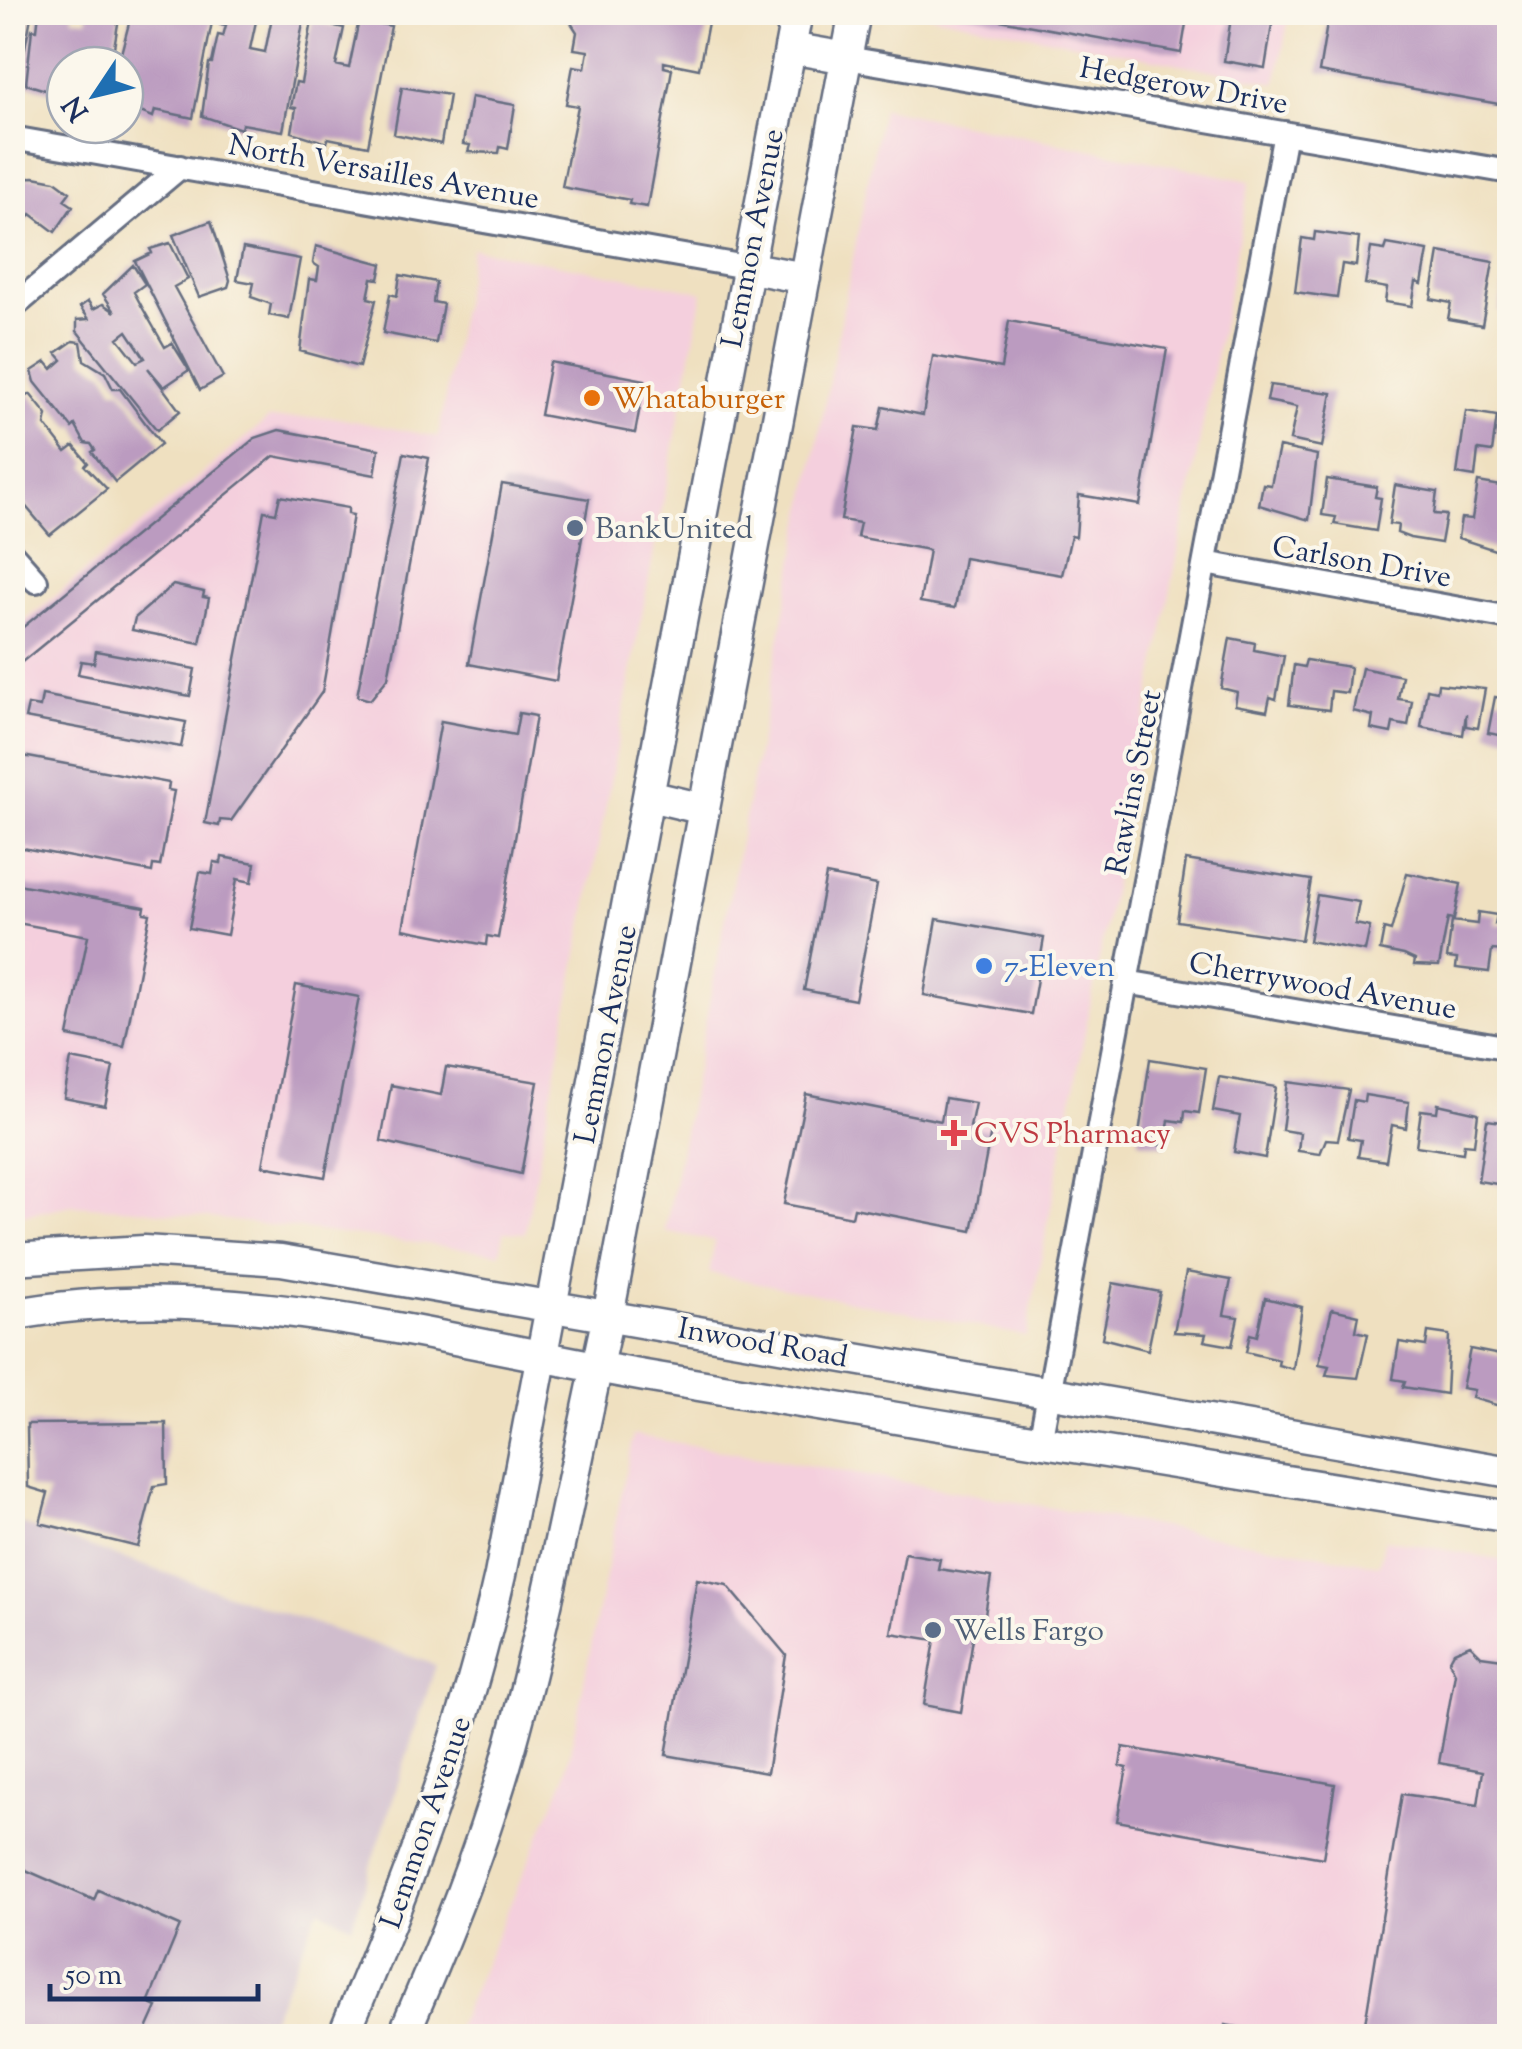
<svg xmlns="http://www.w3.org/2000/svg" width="1522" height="2049" viewBox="0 0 1522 2049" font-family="'Sorts Mill Goudy',serif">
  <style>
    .built { fill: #f4cfdd }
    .industrial { fill: #d0bdcd }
    .building { fill: #bb9bc0; fill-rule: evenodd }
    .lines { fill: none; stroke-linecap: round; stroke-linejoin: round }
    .minor-casing { stroke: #656d80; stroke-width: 28 }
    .secondary-casing { stroke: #656d80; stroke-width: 35 }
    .minor { stroke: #fff; stroke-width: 22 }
    .secondary { stroke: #fff; stroke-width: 30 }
    .food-dot { fill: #e8710a; stroke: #fbf7ec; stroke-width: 4 }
    .service-dot { fill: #5c6f8a; stroke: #fbf7ec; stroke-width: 4 }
    .shop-dot { fill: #3f7fe0; stroke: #fbf7ec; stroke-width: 4 }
    .health-dot { fill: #e0444e; stroke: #fbf7ec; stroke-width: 4 }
    .labels { text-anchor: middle; stroke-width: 8; stroke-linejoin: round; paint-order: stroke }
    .street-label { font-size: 30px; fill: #1b2f5e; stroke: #fbf7ec }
    .food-label { font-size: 30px; fill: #c56008; stroke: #fbf7ec; text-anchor: start }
    .service-label { font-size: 30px; fill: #4e5e75; stroke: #fbf7ec; text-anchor: start }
    .shop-label { font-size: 30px; fill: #366cbe; stroke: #fbf7ec; text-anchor: start }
    .health-label { font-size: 30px; fill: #be3a42; stroke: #fbf7ec; text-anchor: start }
  </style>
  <rect width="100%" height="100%" fill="#fbf7ec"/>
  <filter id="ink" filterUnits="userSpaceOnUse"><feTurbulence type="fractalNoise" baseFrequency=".01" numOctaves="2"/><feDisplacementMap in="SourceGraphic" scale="20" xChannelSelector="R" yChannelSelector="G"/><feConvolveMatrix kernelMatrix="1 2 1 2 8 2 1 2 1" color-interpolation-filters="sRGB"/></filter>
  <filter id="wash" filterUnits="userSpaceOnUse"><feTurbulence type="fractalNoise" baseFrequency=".0048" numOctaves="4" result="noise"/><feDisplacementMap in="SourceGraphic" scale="40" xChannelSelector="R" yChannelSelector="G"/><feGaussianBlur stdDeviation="2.25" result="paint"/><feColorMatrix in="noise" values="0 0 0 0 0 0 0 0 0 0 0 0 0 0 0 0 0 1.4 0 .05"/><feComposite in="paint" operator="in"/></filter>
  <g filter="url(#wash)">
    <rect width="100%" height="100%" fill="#efe0c0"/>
    <path class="built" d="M919,13H1290L1276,83Z
      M882,108L1250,181L1026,1336L709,1273L715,1241L665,1231Z
      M472,248L703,292L525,1233L504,1232L500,1253L135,1209L73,1205L13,1217L12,632L268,419L333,417L438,437Z
      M633,1435L1379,1565L1385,1539L1509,1561V2036H453L565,1777Z"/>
    <path class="industrial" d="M13,1521L436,1665L352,1926L319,1909L264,2036H13Z"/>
    <g id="blocks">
      <path class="building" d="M12,12H32L18,84L12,83Z
        M39,12H73V18L87,20L88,12H120L111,65H65V96L26,84L32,29L37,30Z
        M132,12H214L193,118L155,110L153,117L125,106V65H118Z
        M222,12H258L250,49L265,52L273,12H305L283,131L242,124L241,129L202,116L209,63H212L218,35L223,36L226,25L220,24Z
        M564,12H710L699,69L664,62V67L672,69L647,207L629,204L630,200L562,187L578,106L566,104L573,66L585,68L588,51L574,49L577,32Z
        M956,12H1188L1181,53Z
        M1232,12H1274L1265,68L1224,61Z
        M1329,12H1510V106L1319,72Z
        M359,20L391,26L368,146L328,138L327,143L292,132L296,108L291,107L296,82L301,83L312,21L344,28L336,65L349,68Z
        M402,87L449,95L441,144L394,134Z
        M471,97L515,105L508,149L500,147L499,153L468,152L470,145L463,144Z
        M34,177L55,181L70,192L64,200L73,206L55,232L31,214L12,237V188L20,178Z
        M211,221L230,280L228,287L199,297L173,235Z
        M1315,232L1359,238L1356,266L1342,264L1337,298L1295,292L1302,238L1314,240Z
        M170,243L188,279L174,287L223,377L200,390L135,261L152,253L150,249Z
        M1387,244L1428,251L1422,284L1416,282L1412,306L1385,302L1387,288L1365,284L1371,248L1385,250Z
        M316,246L382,264L379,279L372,278L368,298L376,300L359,367L300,351L309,279L317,280L319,267L313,263Z
        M243,248L300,259L289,319L269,315L271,304L251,297L254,283L237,280Z
        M1439,252L1493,262L1482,325L1448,319L1451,303L1431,299Z
        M133,265L145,284L134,292L142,307L165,347L172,343L189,370L164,387L148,368L180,411L157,430L77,331V320L89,319L80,307L88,301L93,309L103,304L115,312L103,294ZM127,331L145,358L137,362L118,338Z
        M1508,266H1510V314L1499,312Z
        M400,275L436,282L433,302L443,304L436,343L383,333L390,294L397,296Z
        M1009,321L1167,349L1140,505L1079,495L1076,537L1071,536L1062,575L964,558L955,608L920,602L929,550L857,537L860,523L841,520L857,427L878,430L883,407L923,415L933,356L1001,368Z
        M73,341L81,342L84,360L105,373L113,389H120L161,444L115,482L92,452L95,450L91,444L85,443L75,425L72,428L35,382L32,371L46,362L52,369L62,360L56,353Z
        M550,362L645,380L635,433L540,415Z
        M1270,385L1332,393L1322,447L1290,440L1297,407L1267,401Z
        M30,394L47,415L45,425L66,452L74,446L88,463L85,466L107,489L50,535L12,490V408Z
        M1466,411L1497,416L1492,452L1478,450L1475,477L1457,474Z
        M279,430L379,449L375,475L274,456L12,670V636L255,438Z
        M1279,447L1317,455L1309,520L1259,505L1263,484L1271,485Z
        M404,453L429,458L388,678L370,700L357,696Z
        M1327,479L1377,487L1375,497L1381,498L1376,531L1334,524L1336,517L1322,515Z
        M1478,482L1507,487L1503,509L1510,510L1507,554L1458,538L1461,518L1472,519Z
        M502,484L589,499L556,681L469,664Z
        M1395,485L1437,492L1434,514L1446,515L1441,543L1410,538L1397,533L1398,525L1389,524Z
        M280,496L348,508V514L353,515L322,692L231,821L220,820L219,826L205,823L264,511L276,513Z
        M173,585L204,592L203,597L209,598L200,643L132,630L135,618Z
        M1230,638L1255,643L1254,650L1284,656L1276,699L1270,697L1267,711L1235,705L1237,692L1221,688Z
        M96,651L195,669L190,696L78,674L81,661L94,663Z
        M1306,660L1350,667L1347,693L1331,691L1329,710L1289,705L1294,665L1304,667Z
        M1362,668L1402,676L1398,699L1412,701L1408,726L1393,723L1391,733L1371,729L1373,716L1353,711Z
        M1438,684L1485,689L1478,728L1466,726V714L1463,735L1421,727L1427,689L1437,691Z
        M42,695L186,722L181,747L25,718L28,705L40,707Z
        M1495,697L1510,699V737L1488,733Z
        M519,713L536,716L498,938L487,936L486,945L403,929L441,721L515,735Z
        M12,754L169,783L168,790L174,791L160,866L153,865L152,872L12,846Z
        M222,857L255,863L252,882L237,879L227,935L189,928L200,872L212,874L214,862L221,863Z
        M1186,860L1311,880L1301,940L1177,921Z
        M1407,873L1461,884L1454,919L1448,918L1439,966L1414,965L1415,960L1404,955L1380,950L1384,929L1391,931Z
        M826,875L877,885L855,1000L804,990Z
        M12,883L145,907L144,913L150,914L124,1047L68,1036L88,936L12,922Z
        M1317,895L1359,902L1355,924L1370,927L1365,951L1309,941Z
        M1478,912L1497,915L1495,924L1507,925L1504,951L1492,950L1489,972L1456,968L1457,959L1447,958L1452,921L1477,924Z
        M937,919L1044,938L1031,1014L924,995Z
        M296,985L359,997L325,1177L263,1166Z
        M71,1059L113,1067L105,1106L64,1098Z
        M1150,1059L1206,1068L1199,1113L1185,1111L1184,1122L1169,1120L1165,1146L1138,1141Z
        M446,1067L538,1082L521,1174L381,1141L391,1085L441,1095Z
        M1219,1077L1276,1087L1265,1158L1234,1152L1240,1116L1213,1111Z
        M1288,1082L1349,1090L1338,1140L1326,1139L1320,1154L1298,1151L1300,1133L1282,1130Z
        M806,1094L941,1121L945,1098L975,1103L970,1127L991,1131L972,1231L854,1208L852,1217L784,1204Z
        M1365,1095L1409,1102L1406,1128L1392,1125L1386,1161L1358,1157L1361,1140L1348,1138L1354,1100L1364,1102Z
        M1438,1104L1478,1113L1474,1145L1464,1144L1463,1153L1416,1146L1421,1110L1437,1112Z
        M1487,1120L1510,1123V1186L1478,1181Z
        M1186,1272L1231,1280L1224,1315L1238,1317L1232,1346L1204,1341L1206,1334L1174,1332Z
        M1113,1283L1160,1292L1148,1350L1102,1338Z
        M1265,1298L1302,1307L1293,1369L1278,1365L1279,1360L1246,1352L1250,1334L1257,1336Z
        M1332,1309L1359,1315L1356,1331L1368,1334L1358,1378L1326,1375L1329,1366L1319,1364Z
        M1428,1332L1449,1335L1446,1394L1403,1387L1405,1381L1393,1379L1399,1342L1426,1346Z
        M1470,1349L1510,1357V1409L1472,1398L1474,1390L1462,1388Z
        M166,1423L167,1484L154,1486L138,1547L40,1523L48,1493L28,1487L27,1424Z
        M905,1553L940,1559L938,1569L991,1577L983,1627L975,1626L961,1712L924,1705L935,1640L891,1633Z
        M697,1579L727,1585L786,1655L767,1773L666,1755Z
        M1470,1645L1481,1656L1510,1660V2036H1363L1402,1794L1478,1805L1483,1771L1439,1763L1455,1673L1449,1661L1454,1652Z
        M1123,1747L1335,1784L1323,1858L1117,1821L1127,1768L1120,1766Z
        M12,1864L94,1900L98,1890L180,1926L148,2003L157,2007L144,2036H12Z
        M1225,2025L1279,2034V2036H1223Z"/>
    </g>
  </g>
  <g filter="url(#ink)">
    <use href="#blocks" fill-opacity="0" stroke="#656d80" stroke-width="2.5"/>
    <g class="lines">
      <g class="minor-casing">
        <path id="minor" d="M847,58L1510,172
          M12,138L746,267
          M12,308L180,167
          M12,554L36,581
          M1205,563L1510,618
          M1126,982L1510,1048
          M1040,1442L1285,133"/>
      </g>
      <g class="secondary-casing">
        <path id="secondary" d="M790,48L847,58
          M746,267L805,278
          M649,796L704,809
          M12,1259L144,1251L281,1260L1510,1472
          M12,1315C224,1275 438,1340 645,1376C933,1425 1221,1471 1510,1517
          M343,2036C407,1886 464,1735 500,1575L797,12
          M403,2036C444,1941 483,1846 511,1745C550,1604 576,1459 608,1316L855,12"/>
      </g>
      <use href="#minor" class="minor"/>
      <use href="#secondary" class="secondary"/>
    </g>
  </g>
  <circle class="food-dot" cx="592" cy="398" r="10"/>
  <g class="service-dot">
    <circle cx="575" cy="528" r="10"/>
    <circle cx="933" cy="1630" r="10"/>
  </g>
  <circle class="shop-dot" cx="984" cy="966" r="10"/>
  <path class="health-dot" d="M949 1118h10v10h10v10h-10v10h-10v-10h-10v-10h10z"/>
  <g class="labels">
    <g class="street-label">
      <text transform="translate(1184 85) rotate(10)" y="10">Hedgerow Drive</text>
      <text transform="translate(384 171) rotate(10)" y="10">North Versailles Avenue</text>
      <text transform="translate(752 238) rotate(-79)" y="10">Lemmon Avenue</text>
      <text transform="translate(1362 561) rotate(10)" y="10">Carlson Drive</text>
      <text transform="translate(1133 782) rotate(-79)" y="10">Rawlins Street</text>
      <text transform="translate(1323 985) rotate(10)" y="10">Cherrywood Avenue</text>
      <text transform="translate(605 1034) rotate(-79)" y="10">Lemmon Avenue</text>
      <text transform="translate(763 1342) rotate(10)" y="10">Inwood Road</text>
      <text transform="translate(425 1822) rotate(-71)" y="10">Lemmon Avenue</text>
    </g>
    <g class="food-label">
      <text x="612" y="408">Whataburger</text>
    </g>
    <g class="service-label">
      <text x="595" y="538">BankUnited</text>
      <text x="953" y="1640">Wells Fargo</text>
    </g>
    <g class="shop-label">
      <text x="1004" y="976">7-Eleven</text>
    </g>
    <g class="health-label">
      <text x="974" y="1143">CVS Pharmacy</text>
    </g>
  </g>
  <rect width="1522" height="2049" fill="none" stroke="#fbf7ec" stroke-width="50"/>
  <g transform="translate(95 95) rotate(235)"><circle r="48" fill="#fbf7ec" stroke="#a1a7b3" stroke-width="2.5"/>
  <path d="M0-8L18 38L0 25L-18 38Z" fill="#1f6fb2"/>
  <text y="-15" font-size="28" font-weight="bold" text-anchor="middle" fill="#1b2f5e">N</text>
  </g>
  <path d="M50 1984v15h208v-15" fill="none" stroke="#1b2f5e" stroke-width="5"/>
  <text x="65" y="1984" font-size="30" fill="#1b2f5e" stroke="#fbf7ec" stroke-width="8" paint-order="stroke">50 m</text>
</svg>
